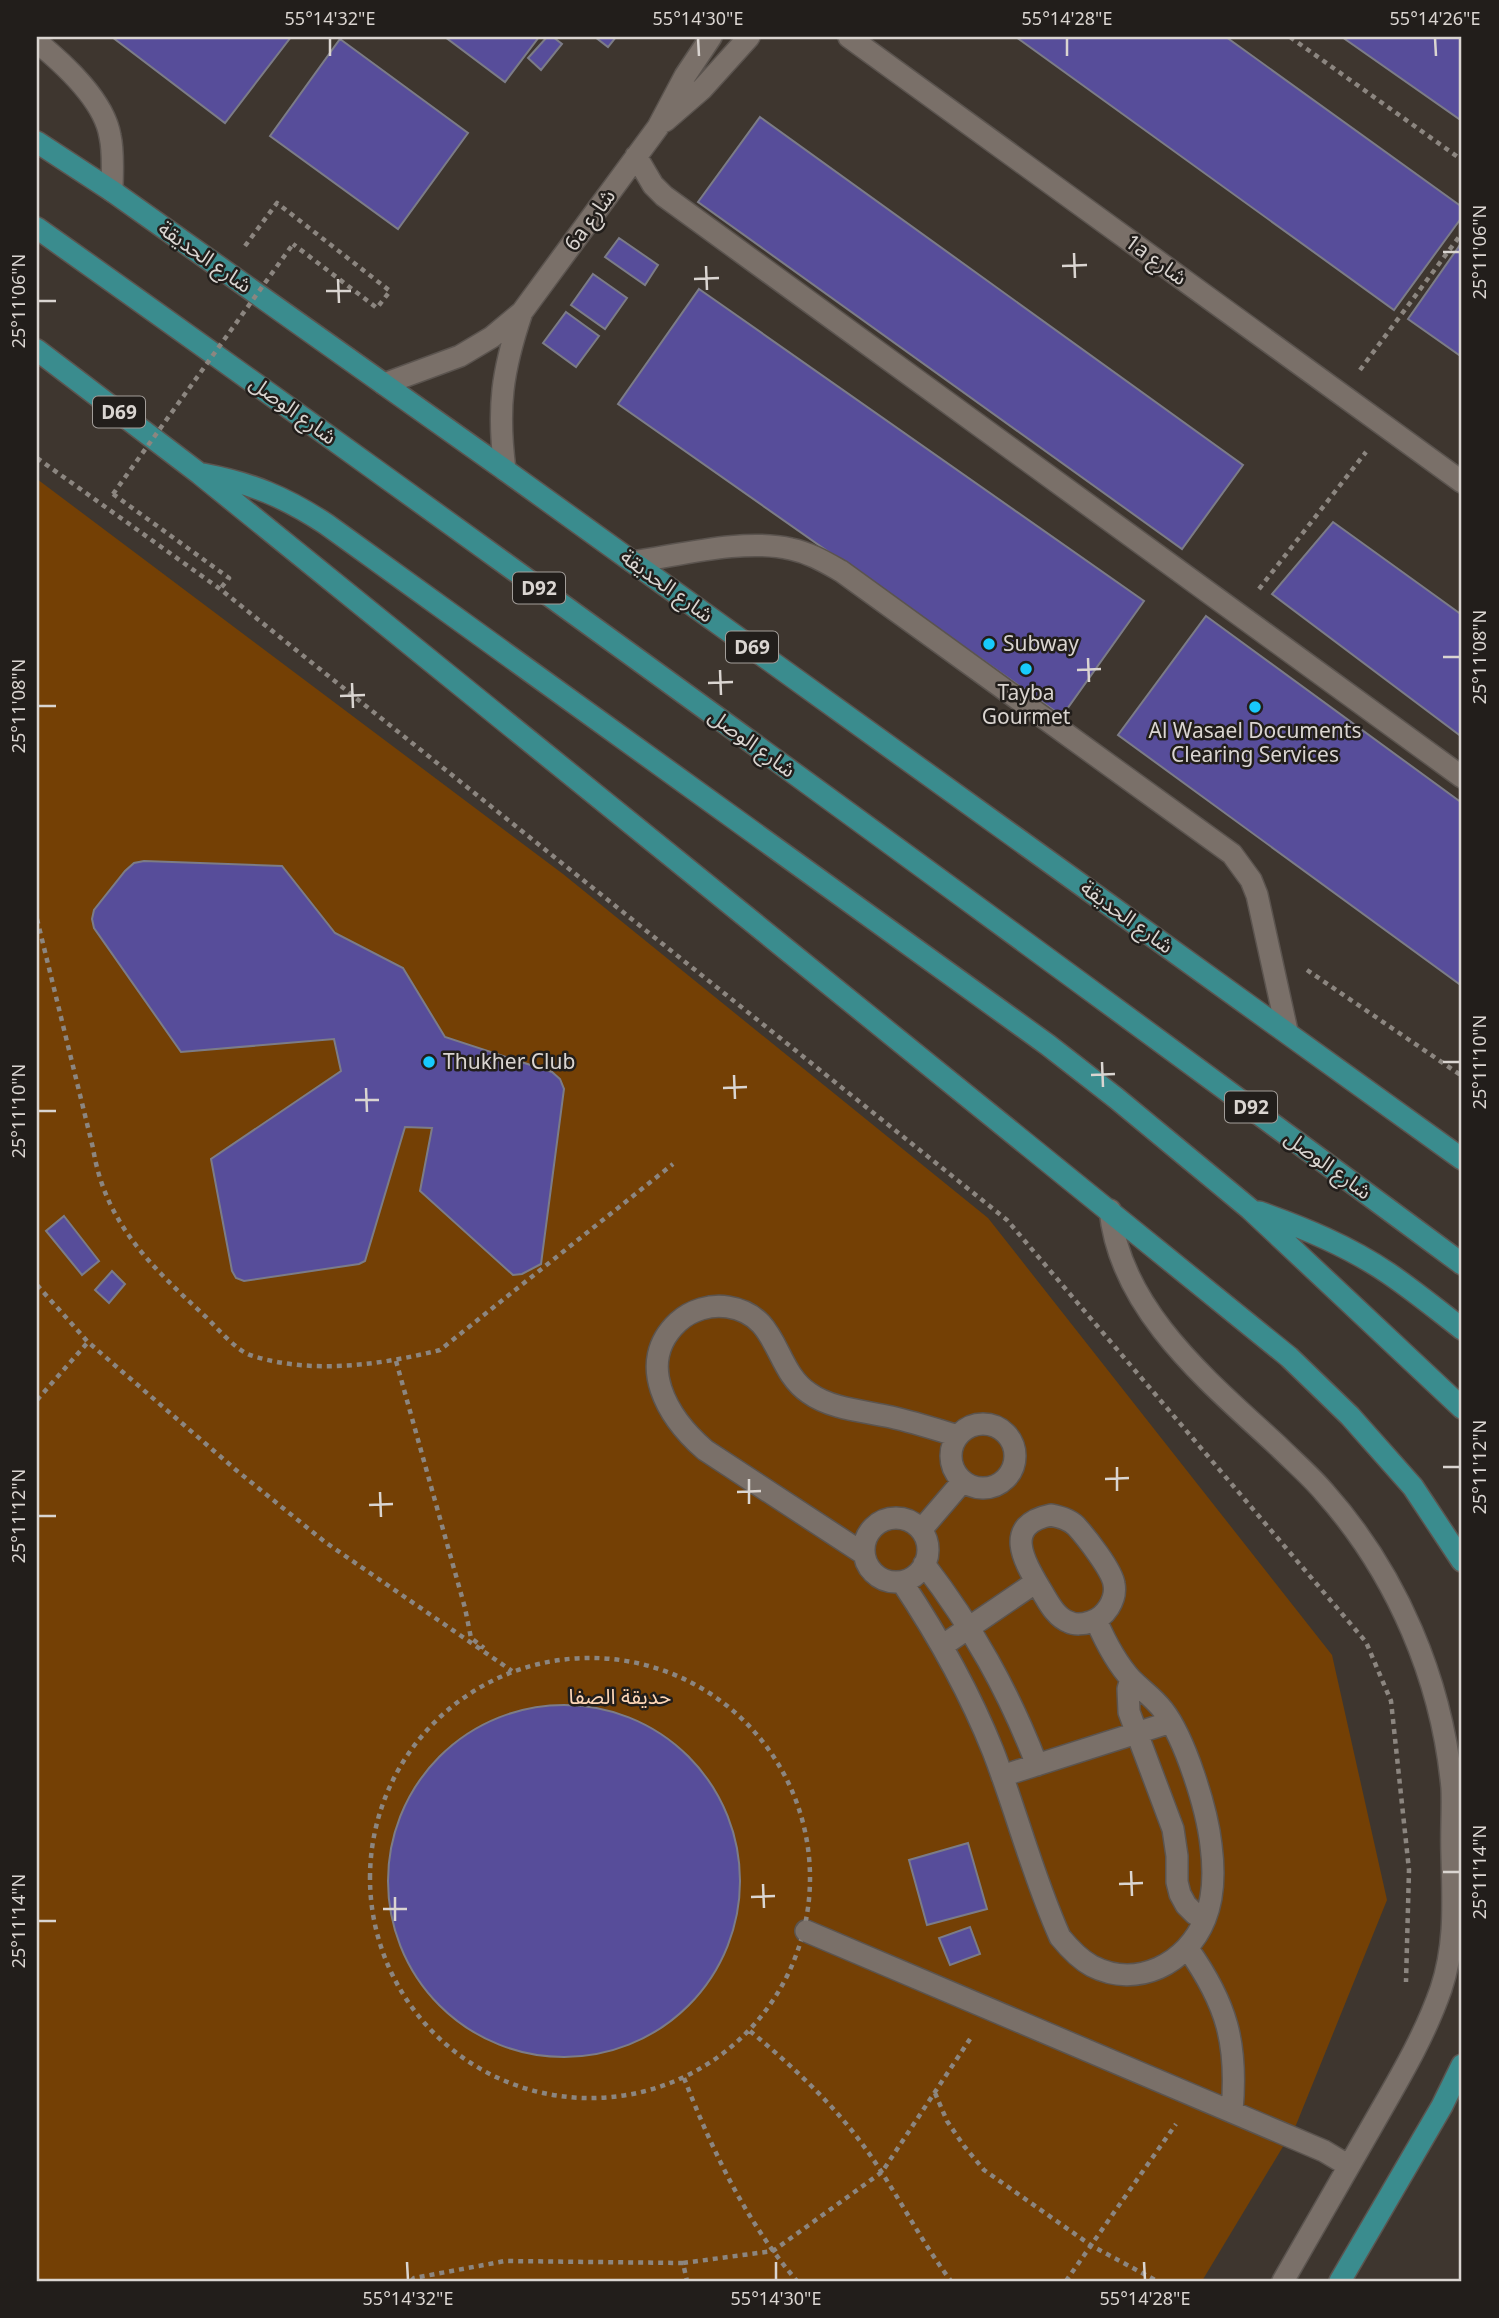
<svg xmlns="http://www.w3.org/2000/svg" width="1499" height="2318" viewBox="0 0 1499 2318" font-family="'Noto Sans','Noto Sans Arabic',sans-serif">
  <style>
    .park { fill: #744005 }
    .building { fill: #574d9a; stroke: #7c7c87; stroke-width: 2 }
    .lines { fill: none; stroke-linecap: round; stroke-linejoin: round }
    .minor-casing { stroke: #5b544f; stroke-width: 24 }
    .major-casing { stroke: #5b544f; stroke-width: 24 }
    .path { stroke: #8c8680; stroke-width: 4.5; stroke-dasharray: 5 5; stroke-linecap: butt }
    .minor { stroke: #7a7069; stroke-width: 21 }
    .major { stroke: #3a8c8e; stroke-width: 21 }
    .path-bridge { stroke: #8c8680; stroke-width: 4.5; stroke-dasharray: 5 5; stroke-linecap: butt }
    .ticks { fill: none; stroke: #dad5d1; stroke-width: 2.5 }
    .poi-dot { fill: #18cafc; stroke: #221e1b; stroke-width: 2.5 }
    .labels { text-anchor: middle; stroke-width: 5; stroke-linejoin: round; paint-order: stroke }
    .shield { fill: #221e1b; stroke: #a39e9a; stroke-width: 2 }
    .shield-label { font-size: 19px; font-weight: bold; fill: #dad5d1 }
    .street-label { font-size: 21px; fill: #dad5d1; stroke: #221e1b }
    .poi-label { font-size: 21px; fill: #dad5d1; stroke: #221e1b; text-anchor: start }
    .park-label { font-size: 21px; fill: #fdd6b7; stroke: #221e1b }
    .neatline { fill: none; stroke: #dad5d1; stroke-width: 2.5 }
    .ticks-label { font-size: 18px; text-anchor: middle; fill: #dad5d1 }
  </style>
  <rect width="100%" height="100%" fill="#3e362f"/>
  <path class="park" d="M37,479L563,874L988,1218L1332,1655L1387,1900L1296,2125L1202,2281H37Z"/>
  <path class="building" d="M112,37H291L225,123Z
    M445,37H539L505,82Z
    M547,37H553L562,44L541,70L528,58Z
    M595,37H616L608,47Z
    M1016,37H1226L1462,207V217L1394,310Z
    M1342,37H1462V121Z
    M340,39L468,133L398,229L270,136Z
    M760,117L1243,465L1182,549L698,202Z
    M619,238L658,265L645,285L605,257Z
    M1462,242V357L1408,319Z
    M593,274L627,298L605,329L571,305Z
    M699,289L1144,601L1062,716L618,404Z
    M566,312L599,336L576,367L543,343Z
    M1333,522L1462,615V737L1272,594Z
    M1206,616L1462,803V986L1118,735Z
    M144,861L282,866L335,933L403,968L445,1037L552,1072L560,1079L564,1089L541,1264L522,1274L513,1275L420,1191L432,1128L405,1127L365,1261L359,1264L244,1281L236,1278L232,1271L211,1159L341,1071L334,1039L181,1052L94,928L92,919L94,910L125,871L134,863Z
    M64,1216L99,1261L82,1275L46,1231Z
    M112,1271L125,1284L109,1303L95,1290Z
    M388 1881a176 176 0 1 1 352 0a176 176 0 1 1-352 0Z
    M968,1843L987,1909L927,1925L909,1860Z
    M970,1927L980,1954L950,1965L939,1938Z"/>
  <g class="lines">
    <g class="minor-casing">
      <path id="minor" d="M849,37L1462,482
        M37,42C64,64 104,100 110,136C114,153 112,173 112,191
        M665,121L702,89L749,37
        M636,156L653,185L664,196L1462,777
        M384,384L460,356L492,337L522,312L658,127L685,76L711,37
        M505,470C497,408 502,371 522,312
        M633,562C681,555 744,538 791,549C810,553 825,562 841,571L1232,854L1251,880L1257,895L1287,1031
        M1110,1210C1120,1310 1208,1381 1277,1445C1293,1461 1311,1476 1325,1493C1397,1574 1442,1680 1452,1788C1453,1810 1451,1833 1452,1855C1453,1902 1456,1944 1441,1989C1424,2038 1397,2082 1372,2126C1342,2178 1312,2230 1283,2281
        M951 1456a32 32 0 1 1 64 0a32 32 0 1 1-64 0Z
        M1051,1515C1060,1517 1069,1519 1076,1526C1086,1537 1112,1570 1114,1584C1117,1600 1105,1618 1090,1622C1084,1624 1075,1625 1069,1622C1055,1617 1048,1601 1041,1590C1024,1561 1002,1525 1051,1515Z
        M864 1550a32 32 0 1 1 64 0a32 32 0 1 1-64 0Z
        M921,1530L963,1481
        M864,1554L705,1450C668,1418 634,1363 678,1322C691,1310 711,1304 728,1307C780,1315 773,1369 809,1393C831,1409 864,1411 891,1417C913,1422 935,1429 958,1436
        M924,1564C973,1628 1008,1690 1037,1765
        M902,1582C938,1636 969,1691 993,1751C1017,1813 1033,1877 1060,1937C1069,1948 1079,1959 1092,1966C1137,1989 1187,1964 1205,1919C1214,1897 1214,1868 1211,1845C1207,1809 1185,1738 1163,1710C1154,1698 1142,1690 1132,1680C1116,1663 1105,1641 1096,1620
        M942,1646L1036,1582
        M1131,1679L1128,1689L1129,1712L1173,1829L1177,1856V1882L1180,1894L1186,1905L1195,1914L1205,1918
        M1002,1776L1171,1722
        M806,1931L1324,2151L1349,2166
        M1188,1949C1227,2004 1238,2044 1232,2111"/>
    </g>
    <g class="major-casing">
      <path id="major" d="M37,142L112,191L505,470L1462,1159
        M37,228C516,568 990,915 1462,1264
        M37,350L200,474L1289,1357L1350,1416L1413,1487L1462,1561
        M203,474C251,483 285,497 326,524L1048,1045L1116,1098L1250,1209L1462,1408
        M1259,1212C1304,1228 1348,1246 1388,1273C1413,1290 1438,1310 1462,1329
        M1340,2281L1442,2106L1462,2065"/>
    </g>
    <path class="path" d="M1290,37L1462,160
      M245,246L277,203L390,291L377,308L293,244
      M1360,370L1462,233
      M37,458L220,589L1007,1220L1366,1642L1391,1701L1409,1870L1406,1982
      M113,494L229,578L220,589
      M1259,589L1366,452
      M37,919L93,1148C105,1224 152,1267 206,1317C217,1328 236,1350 250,1355C310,1375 381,1365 440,1350L673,1164
      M1307,970L1462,1076
      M37,1285L88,1342L236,1470L325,1542L512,1671
      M396,1361L465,1608L471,1638L484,1648
      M37,1400L88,1342
      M370 1878a220 220 0 1 1 440 0a220 220 0 1 1-440 0Z
      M750,2031C790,2064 829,2100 860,2141C894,2186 917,2236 951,2281
      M684,2078C712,2150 746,2222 797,2281
      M935,2093L947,2121L964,2146L984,2170L1092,2246L1157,2281
      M683,2263L773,2251L882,2172L972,2036
      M411,2281L414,2278L505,2261L683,2263L687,2281
      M1066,2281L1176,2124"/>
    <use href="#minor" class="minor"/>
    <use href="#major" class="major"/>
    <path class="path-bridge" d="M113,494L293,244"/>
  </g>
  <path class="ticks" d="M330,38V56M698,38L699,56M1067,38V56M1435,38L1436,56M1443,252H1460M1074,253L1075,278M706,266L707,290M1062,266L1087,265M338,279L339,303M694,279L719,278M326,291H351M38,301H56M1443,657H1460M1088,658L1089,682M720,670L721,695M1077,670L1101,669M352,683L353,708M708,683L733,682M340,696L365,695M38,706H56M1102,1062L1103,1087M1443,1062H1460M734,1075L735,1099M1091,1075L1115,1074M366,1088L367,1112M723,1088L747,1087M355,1100H379M38,1111H56M1117,1467V1491M1443,1467H1460M749,1479V1504M1105,1479L1129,1478M380,1492L381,1517M737,1492L761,1491M369,1505L393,1504M38,1516H56M1131,1871L1132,1896M1443,1872H1460M763,1884L764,1908M1119,1884L1143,1883M395,1897V1921M751,1897L775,1896M383,1909H407M38,1921H56M407,2262L408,2280M776,2262V2280M1144,2262L1145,2280"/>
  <g class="poi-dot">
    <circle cx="989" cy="644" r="7"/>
    <circle cx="1026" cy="669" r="7"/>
    <circle cx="1255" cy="707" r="7"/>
    <circle cx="429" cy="1062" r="7"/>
  </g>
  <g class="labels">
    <g class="shield">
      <rect x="93" y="396.5" width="52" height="31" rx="5"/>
      <rect x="513" y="572.5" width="52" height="31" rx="5"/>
      <rect x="726" y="631.5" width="52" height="31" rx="5"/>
      <rect x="1225" y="1091.5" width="52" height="31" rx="5"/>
    </g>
    <g class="shield-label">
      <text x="119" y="419">D69</text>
      <text x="539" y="595">D92</text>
      <text x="752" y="654">D69</text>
      <text x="1251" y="1114">D92</text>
    </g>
    <g class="street-label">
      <text transform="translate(590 220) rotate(-54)" y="7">6a شارع</text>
      <text transform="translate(205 257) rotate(35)" y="7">شارع الحديقة</text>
      <text transform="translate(1156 260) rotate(36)" y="7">1a شارع</text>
      <text transform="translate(293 410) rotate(36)" y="7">شارع الوصل</text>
      <text transform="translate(667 586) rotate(36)" y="7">شارع الحديقة</text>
      <text transform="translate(752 743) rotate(36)" y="7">شارع الوصل</text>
      <text transform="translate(1127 917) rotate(36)" y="7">شارع الحديقة</text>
      <text transform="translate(1328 1165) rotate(36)" y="7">شارع الوصل</text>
    </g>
    <g class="poi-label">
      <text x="1003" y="651">Subway</text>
      <text x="1026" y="700" text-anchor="middle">Tayba<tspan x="1026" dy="24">Gourmet</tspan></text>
      <text x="1255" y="738" text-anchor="middle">Al Wasael Documents<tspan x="1255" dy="24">Clearing Services</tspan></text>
      <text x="443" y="1069">Thukher Club</text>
    </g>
    <g class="park-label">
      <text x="620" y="1704">حديقة الصفا</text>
    </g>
  </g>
  <rect width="1499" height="2318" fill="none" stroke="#221e1b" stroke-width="77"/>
  <rect x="38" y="38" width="1422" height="2242" class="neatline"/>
  <g class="ticks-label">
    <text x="330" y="25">55°14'32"E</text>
    <text x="698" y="25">55°14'30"E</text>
    <text x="1067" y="25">55°14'28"E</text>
    <text x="1435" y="25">55°14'26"E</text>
    <text transform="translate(1480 252) rotate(-90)" y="6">25°11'06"N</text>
    <text transform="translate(19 301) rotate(-90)" y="6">25°11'06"N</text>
    <text transform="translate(1480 657) rotate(-90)" y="6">25°11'08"N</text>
    <text transform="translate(19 706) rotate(-90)" y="6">25°11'08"N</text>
    <text transform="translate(1480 1062) rotate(-90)" y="6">25°11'10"N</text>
    <text transform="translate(19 1111) rotate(-90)" y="6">25°11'10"N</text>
    <text transform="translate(1480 1467) rotate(-90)" y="6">25°11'12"N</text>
    <text transform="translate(19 1516) rotate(-90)" y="6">25°11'12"N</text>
    <text transform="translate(1480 1872) rotate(-90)" y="6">25°11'14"N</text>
    <text transform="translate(19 1921) rotate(-90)" y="6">25°11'14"N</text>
    <text x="408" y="2305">55°14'32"E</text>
    <text x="776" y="2305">55°14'30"E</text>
    <text x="1145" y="2305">55°14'28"E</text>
  </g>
</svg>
